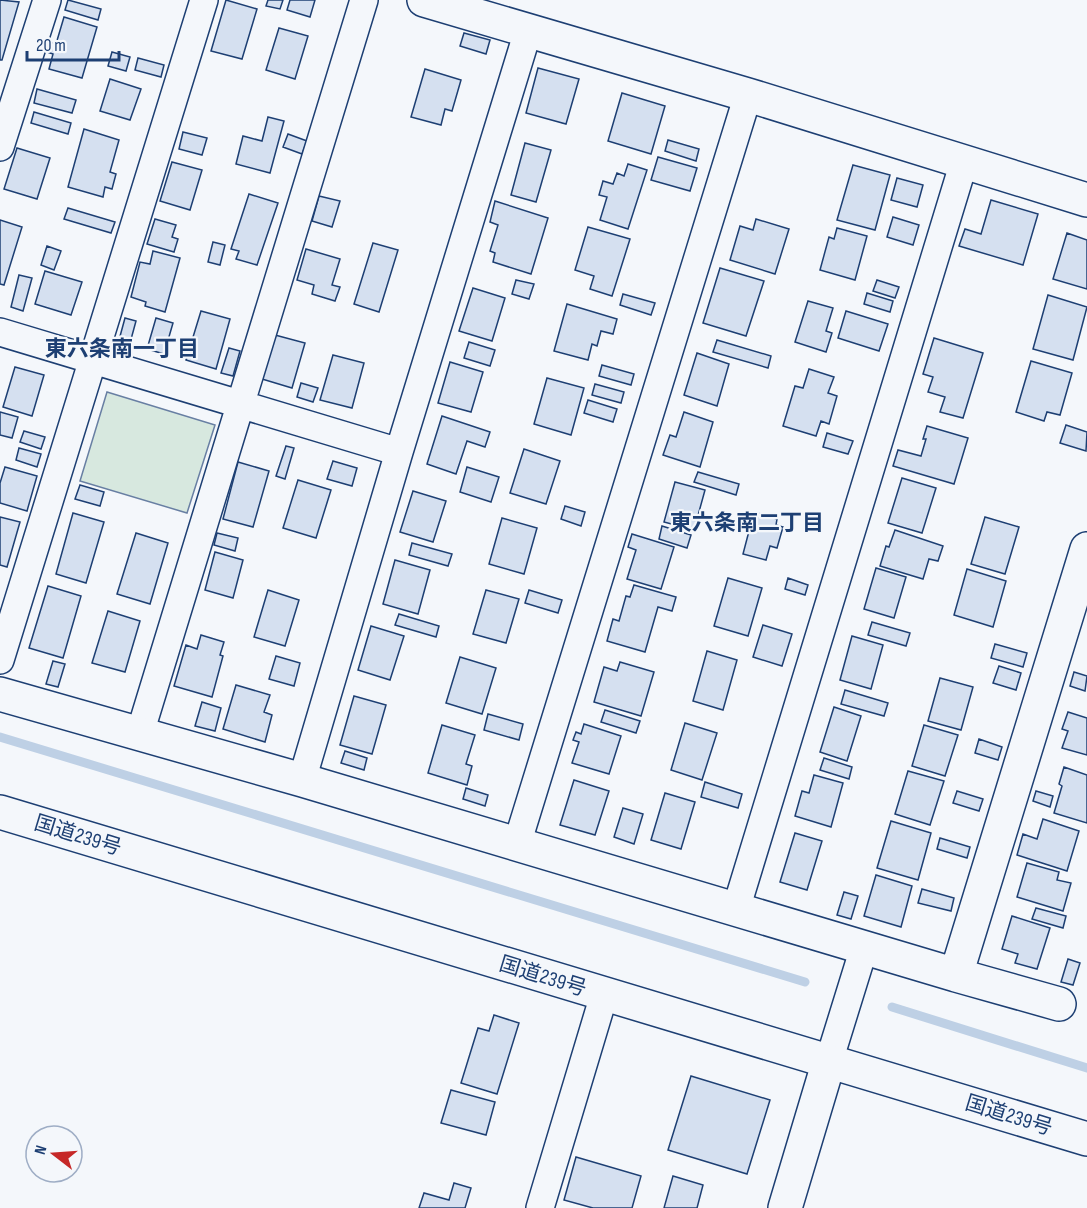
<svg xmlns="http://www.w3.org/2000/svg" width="1087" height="1208" viewBox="0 0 1087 1208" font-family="'Sofia Sans Condensed','Noto Sans JP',sans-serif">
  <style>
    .green { fill: #d7e8df; stroke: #687fa3; stroke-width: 1.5 }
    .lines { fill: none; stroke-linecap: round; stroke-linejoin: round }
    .stream { stroke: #bed0e5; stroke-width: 9 }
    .building { fill: #d5e0f0; stroke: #1d3f73; stroke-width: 1.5 }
    .street-casing { stroke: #1d3f73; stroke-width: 30 }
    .secondary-casing { stroke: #1d3f73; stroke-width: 36 }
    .highway-casing { stroke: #1d3f73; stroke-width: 36 }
    .street { stroke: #f4f7fb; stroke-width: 27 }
    .secondary { stroke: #f4f7fb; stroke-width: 33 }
    .highway { stroke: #f4f7fb; stroke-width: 33 }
    .labels { text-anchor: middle; stroke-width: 4.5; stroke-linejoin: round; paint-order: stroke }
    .street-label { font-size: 21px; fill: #1d3f73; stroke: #f4f7fb }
    .neighbourhood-label { font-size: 22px; font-weight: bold; fill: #1d3f73; stroke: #f4f7fb }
  </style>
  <rect width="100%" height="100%" fill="#f4f7fb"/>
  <path class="green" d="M107,392L215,425L187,513L80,481Z"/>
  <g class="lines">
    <path class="stream" d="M0,737L805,982
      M892,1007L1087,1068"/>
  </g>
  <path class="building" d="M0,0L19,2L2,60H0Z
    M68,0L101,9L98,20L65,10Z
    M226,0L257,9L242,59L211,51Z
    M268,0H283L280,9L266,6Z
    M290,0H315L310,17L287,10Z
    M64,17L97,27L82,78L49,69L53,54L47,52L50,42L56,44Z
    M279,28L308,36L295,79L266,70Z
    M464,33L490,40L486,54L460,46Z
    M112,52L130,57L126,71L108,66Z
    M138,58L164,65L161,77L135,70Z
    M538,68L579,79L566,124L526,113Z
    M425,69L461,80L452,111L445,109L441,125L411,117Z
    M110,79L141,89L130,120L100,111Z
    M37,89L76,100L72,113L34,103Z
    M622,93L665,106L651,154L608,141Z
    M34,112L71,123L68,134L31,123Z
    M268,117L284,121L270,173L236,164L243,136L262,141Z
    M84,129L119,140L110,172L116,174L112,189L105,187L103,197L68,187Z
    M183,132L207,138L202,155L179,149Z
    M288,134L307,141L302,154L283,147Z
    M668,140L699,149L696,161L665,151Z
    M525,143L551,150L536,202L511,195Z
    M17,148L50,158L37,199L4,189Z
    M658,157L697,168L690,191L651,180Z
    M172,162L202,170L190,210L160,201Z
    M628,164L647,170L628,229L600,220L607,197L599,195L603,181L613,184L617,173L624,176Z
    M853,165L890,175L875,230L837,220Z
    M897,178L923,185L917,207L891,200Z
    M249,194L278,203L257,265L236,259L239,251L231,249Z
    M319,196L340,201L332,227L312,221Z
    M991,200L1038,214L1023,265L959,246L965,229L981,234Z
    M495,201L548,218L531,274L493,262L495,253L490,251L498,225L490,222Z
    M68,208L115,222L111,233L64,219Z
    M893,217L919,225L913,245L887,237Z
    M155,219L176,225L172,237L178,239L174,252L147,244Z
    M756,219L789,229L775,274L730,260L740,226L753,230Z
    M0,220L22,227L4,285L0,284Z
    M588,227L630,239L612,296L590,289L594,276L575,270Z
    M837,228L867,236L855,280L820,270L829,237L834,239Z
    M1067,233L1087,240V289L1053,279Z
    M213,242L225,245L220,265L208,262Z
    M373,243L398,250L379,312L354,304Z
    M47,246L61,251L54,270L41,265Z
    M306,249L340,259L332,285L340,287L335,301L312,294L314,285L297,280Z
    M153,251L180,258L165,312L145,306L146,302L131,297L140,262L150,264Z
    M720,268L764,281L746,336L703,323Z
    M45,271L82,282L71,315L35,304Z
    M19,275L32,278L23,311L11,307Z
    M516,280L534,284L529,299L512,294Z
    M877,280L899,287L895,298L873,291Z
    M473,288L505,298L492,341L459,331Z
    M867,293L893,301L890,312L864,304Z
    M623,294L655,303L651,315L620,305Z
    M1048,295L1087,307L1073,360L1033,349Z
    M808,301L833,308L826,331L832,333L826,352L795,342Z
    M567,304L617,319L613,334L601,331L597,346L592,344L588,360L554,351Z
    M201,311L230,319L216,369L186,360Z
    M846,311L888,324L879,351L838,338Z
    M125,318L136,321L130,343L119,340Z
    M156,318L173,323L164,354L147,349Z
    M275,335L305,343L292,388L262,379Z
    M934,338L983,353L963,418L940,412L945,397L928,392L933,377L923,374Z
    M717,340L771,356L768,368L713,352Z
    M469,342L495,350L490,366L464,358Z
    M229,348L240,351L233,376L221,373Z
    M697,353L729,364L717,406L684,395Z
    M333,355L364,363L352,408L320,400Z
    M1031,361L1072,373L1060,415L1047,412L1044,421L1016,412Z
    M450,362L483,372L471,412L438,403Z
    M602,365L634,374L631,385L599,376Z
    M15,367L44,375L32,416L3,407Z
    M809,369L834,377L828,393L837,396L829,424L821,421L816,436L783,426L795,386L803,388Z
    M547,378L584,388L571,435L534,424Z
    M301,383L318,388L313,402L297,397Z
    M595,384L624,392L621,403L592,395Z
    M588,400L617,409L613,422L584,413Z
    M0,412L18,417L12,438L0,435Z
    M684,412L713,422L700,467L663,455L670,435L676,437Z
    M442,416L490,432L485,447L467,441L456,474L427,464Z
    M1066,425L1087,432L1086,451L1060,443Z
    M927,426L968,438L954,484L893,466L898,450L921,456L926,439H923Z
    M24,431L45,437L41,449L20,442Z
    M827,433L853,441L848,454L823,447Z
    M286,446L294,448L285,479L276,476Z
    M19,448L41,454L37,467L16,460Z
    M524,449L560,461L546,504L510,493Z
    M333,461L357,468L352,486L327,479Z
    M238,462L269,471L253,527L223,519Z
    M5,467L37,476L27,511L0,503V483Z
    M467,467L499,477L491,502L460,492Z
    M698,472L739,484L736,495L694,482Z
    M902,478L936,488L922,533L888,523Z
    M298,480L331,490L316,538L283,528Z
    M675,482L705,490L694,530L664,522Z
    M80,485L104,492L100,506L75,499Z
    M413,491L446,501L433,542L400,532Z
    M565,506L585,512L581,526L561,519Z
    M754,512L777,519L776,525L783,527L777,548L770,546L766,560L743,554Z
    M73,513L104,522L86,583L56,574Z
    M0,517L20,522L7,567L0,565Z
    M985,517L1019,527L1005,574L971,564Z
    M502,518L537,528L524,574L489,564Z
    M662,526L691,535L687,548L659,539Z
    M895,530L943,546L938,561L929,559L923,579L880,566L886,546L889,547Z
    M136,533L168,543L150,604L117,594Z
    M217,533L238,538L235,551L214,545Z
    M632,534L674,547L661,589L627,579L636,550L628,547Z
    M412,543L452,554L448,566L409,555Z
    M215,552L243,560L233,598L205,590Z
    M395,560L430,570L418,614L383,604Z
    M876,568L906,577L894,618L864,609Z
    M967,569L1006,581L993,627L954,615Z
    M728,578L762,588L748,636L714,626Z
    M788,578L808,585L805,595L785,589Z
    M634,585L676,597L672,611L658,607L645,652L607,641L613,619L619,621L626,596L630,597Z
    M48,586L81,596L63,658L29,648Z
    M268,590L299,600L285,646L254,637Z
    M486,590L519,599L506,643L473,634Z
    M529,590L562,600L558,613L525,603Z
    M108,611L140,621L125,672L92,663Z
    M399,614L439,626L436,637L395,625Z
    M872,622L910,633L906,646L868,635Z
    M763,625L792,634L782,666L753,657Z
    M371,626L404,636L390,680L358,670Z
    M201,635L224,642L220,655L223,656L212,697L174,686L186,645L197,649Z
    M852,636L883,645L871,689L840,680Z
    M995,644L1027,653L1023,667L991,658Z
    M707,651L737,660L723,710L693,701Z
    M276,656L300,663L294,686L269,679Z
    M460,657L496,668L482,714L446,703Z
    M53,661L65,664L58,687L46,684Z
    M620,662L654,672L641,716L594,702L604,667L617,671Z
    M999,666L1021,673L1016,690L993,683Z
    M1074,672L1087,676L1085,691L1070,686Z
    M940,678L973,687L961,730L928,721Z
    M236,685L270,695L264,712L272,715L265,742L223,729Z
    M845,690L888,703L884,716L841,704Z
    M354,696L386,705L372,754L340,745Z
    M202,702L221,708L215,731L195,726Z
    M834,707L861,716L847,761L820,752Z
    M605,710L640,721L636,733L601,722Z
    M1068,712L1087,718V755L1062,748L1068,731L1062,729Z
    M488,714L523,724L519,740L484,730Z
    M685,723L717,733L702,780L671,770Z
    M584,724L621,736L609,774L572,763L579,742L573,740L576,732L581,734Z
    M442,725L475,735L466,764L472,766L467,785L428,773Z
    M924,725L958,735L945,776L912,766Z
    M979,739L1002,747L998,760L975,753Z
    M345,751L367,758L364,770L341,763Z
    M824,758L852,767L849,779L820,770Z
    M1064,767L1087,775V823L1054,813L1062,786L1059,784Z
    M908,771L944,781L930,825L895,814Z
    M814,775L843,783L831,827L795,816L802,791L809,793Z
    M574,780L609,791L595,835L560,825Z
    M705,782L742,794L738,808L701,797Z
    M466,788L488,795L485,806L463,799Z
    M957,791L983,799L979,811L953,803Z
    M1036,791L1053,796L1050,807L1033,801Z
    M665,793L695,802L681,849L651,840Z
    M623,808L643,814L634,844L614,837Z
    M1043,819L1079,831L1067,871L1017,855L1023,834L1037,839Z
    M891,821L931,833L918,880L877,868Z
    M795,833L822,841L807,890L780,882Z
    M940,838L970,847L967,858L937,849Z
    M1027,863L1059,872L1057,880L1071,883L1063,911L1017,897Z
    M876,875L912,886L901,927L864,916Z
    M922,889L954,898L951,911L918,903Z
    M844,892L858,896L851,919L837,915Z
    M1036,908L1066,916L1063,928L1032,919Z
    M1012,916L1050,928L1037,969L1015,963L1018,954L1002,949Z
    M1068,959L1080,963L1073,985L1061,982Z
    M494,1015L519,1023L497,1094L461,1083L478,1028L489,1031Z
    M691,1076L770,1100L747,1174L668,1150Z
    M451,1090L495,1102L486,1135L441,1123Z
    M576,1157L641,1176L632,1208H593L564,1200Z
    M673,1176L703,1185L697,1208H664Z
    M454,1183L471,1188L465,1208H419L424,1193L449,1200Z"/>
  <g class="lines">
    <g class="street-casing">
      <path id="street" d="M0,147L47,0
        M0,332L399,452
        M0,660L204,0
        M140,733L364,0
        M302,780L399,452L528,31
        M517,844L748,95
        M736,909L964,162
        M829,1061L864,948
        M540,1208L604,995"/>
    </g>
    <g class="secondary-casing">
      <path id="secondary" d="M424,0L748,95L1087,200
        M0,694L302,780L956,975L1087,549
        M956,975L1059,1004
        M785,1208L829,1061"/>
    </g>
    <g class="highway-casing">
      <path id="highway" d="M0,812L1087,1139"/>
    </g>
    <use href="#street" class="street"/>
    <use href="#secondary" class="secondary"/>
    <use href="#highway" class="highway"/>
  </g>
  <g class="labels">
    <g class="street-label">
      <text transform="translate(78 835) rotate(17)" y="7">国道239号</text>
      <text transform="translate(543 976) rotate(17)" y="7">国道239号</text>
      <text transform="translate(1009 1115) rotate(17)" y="7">国道239号</text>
    </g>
    <g class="neighbourhood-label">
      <text x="122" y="356">東六条南一丁目</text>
      <text x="747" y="530">東六条南二丁目</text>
    </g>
  </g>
  <g transform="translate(54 1154) rotate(287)"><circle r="28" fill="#f4f7fb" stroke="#9eadc5" stroke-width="1.5"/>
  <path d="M0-4.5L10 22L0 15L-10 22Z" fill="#c62828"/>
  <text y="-9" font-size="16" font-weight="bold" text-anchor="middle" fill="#1d3f73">N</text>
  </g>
  <path d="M27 51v9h92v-9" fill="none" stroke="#1d3f73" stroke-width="3"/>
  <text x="36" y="51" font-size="18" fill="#1d3f73" stroke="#f4f7fb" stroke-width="4.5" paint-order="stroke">20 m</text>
</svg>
